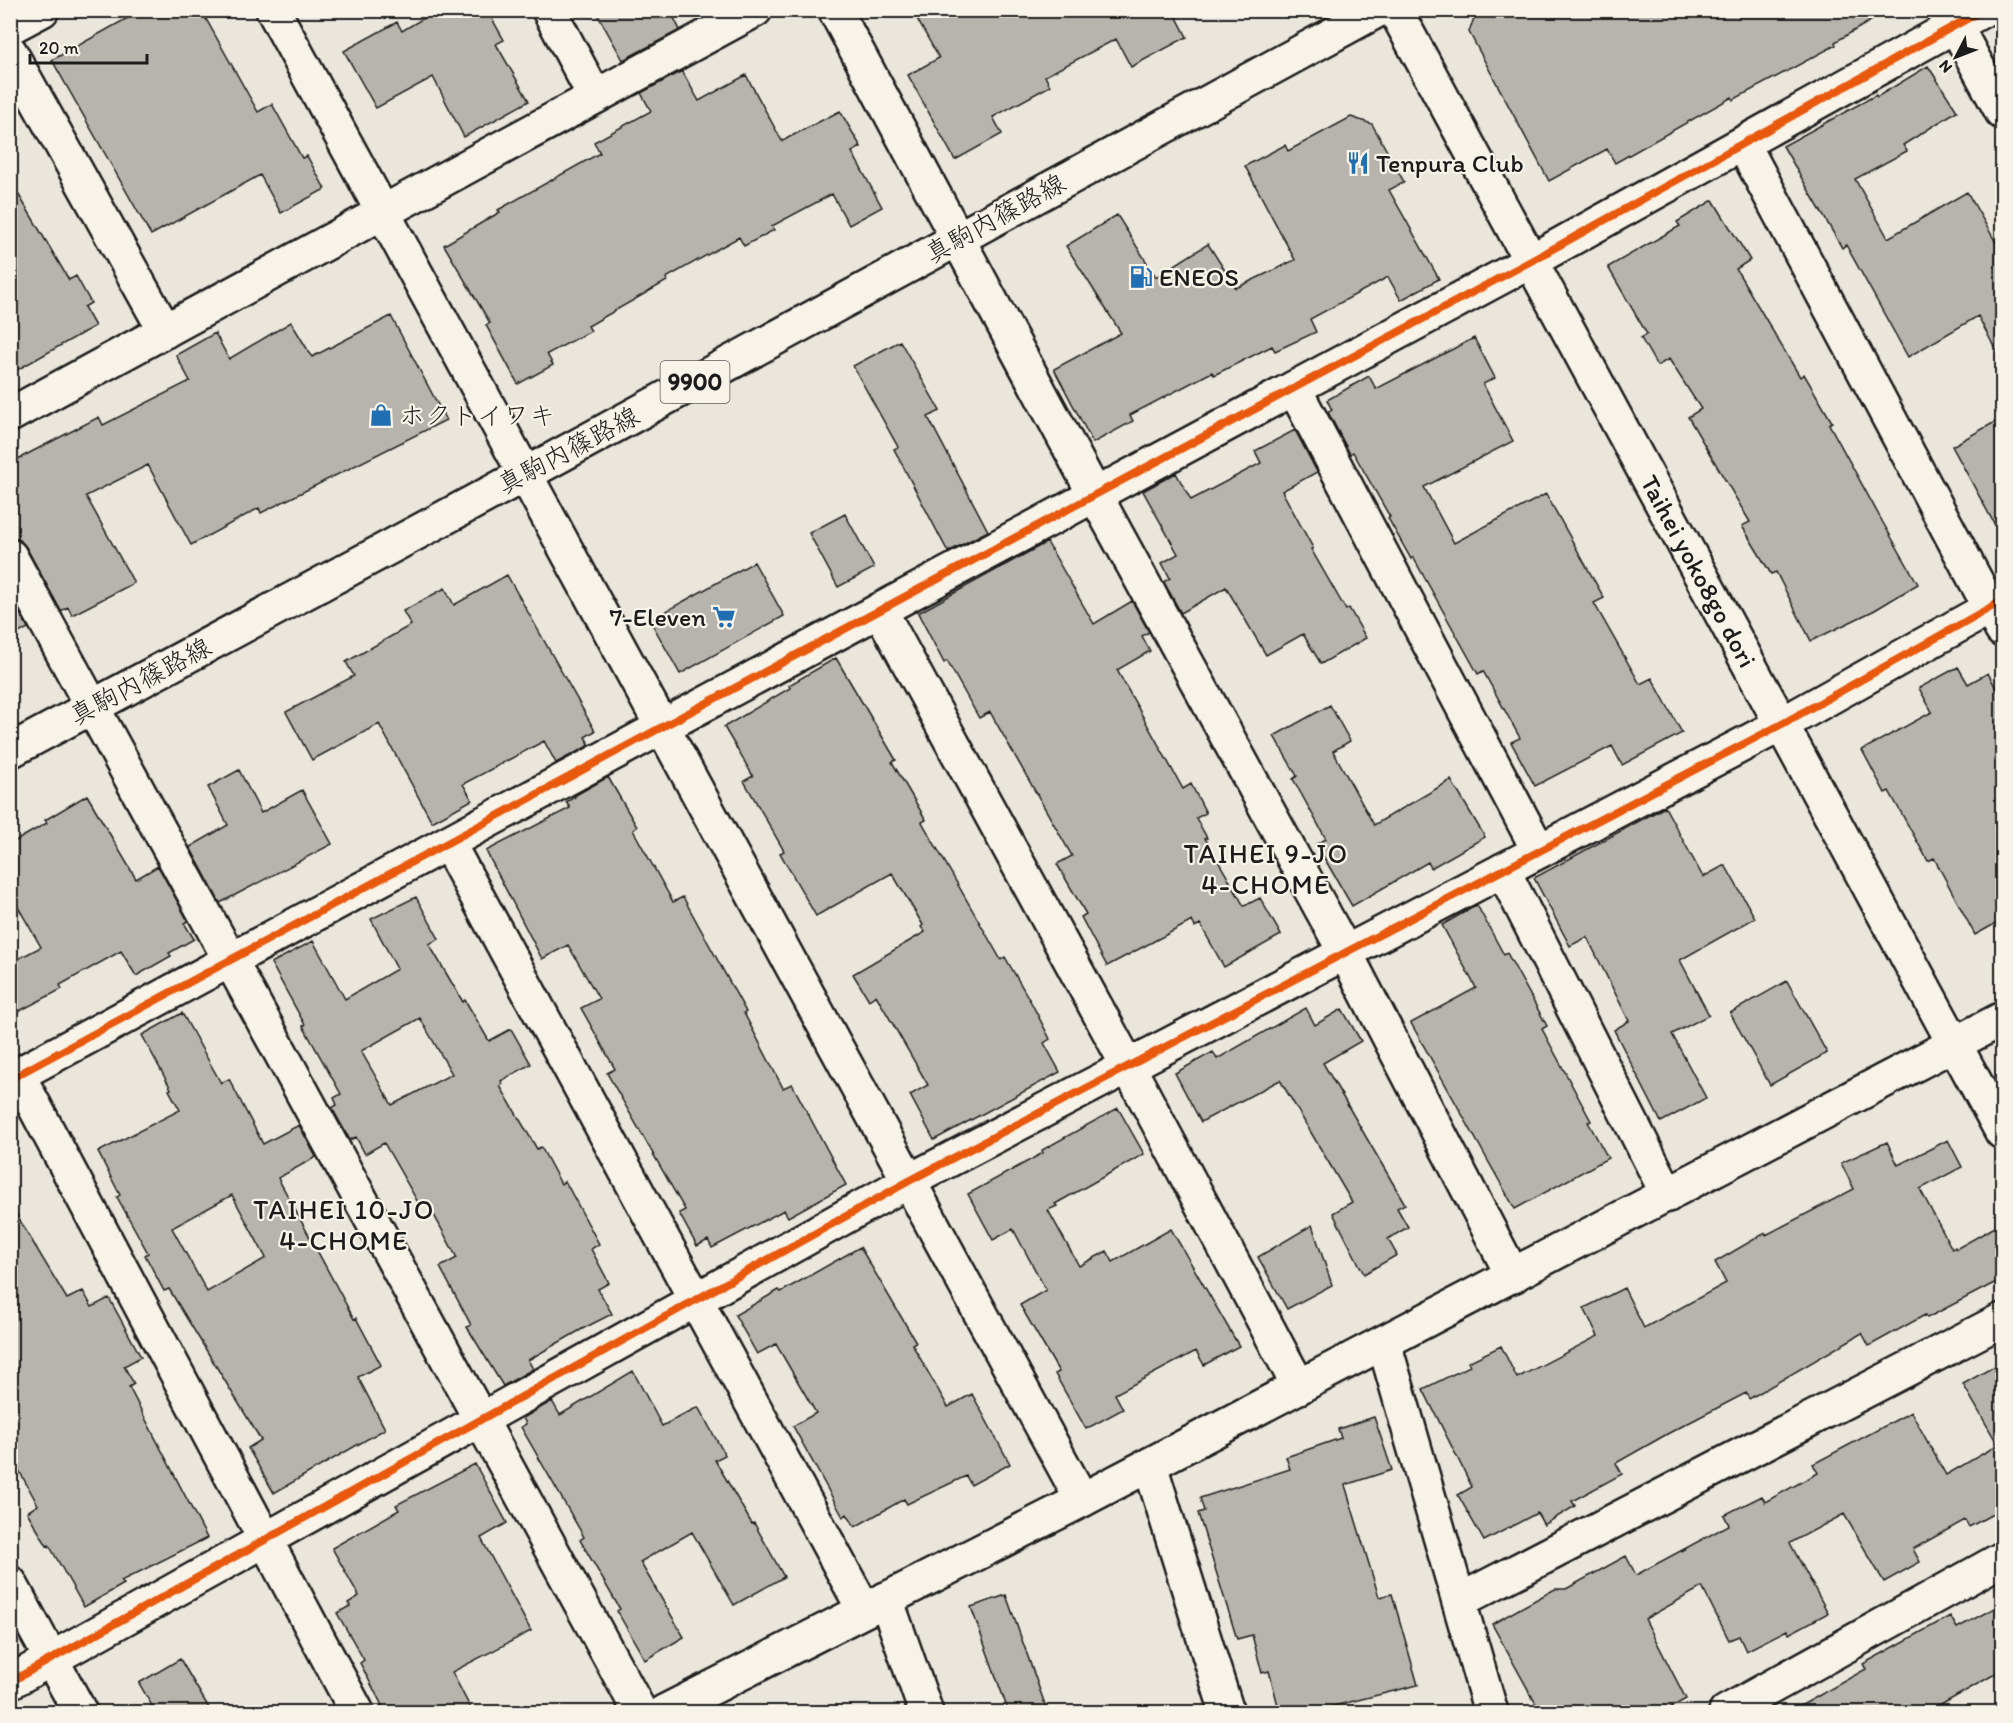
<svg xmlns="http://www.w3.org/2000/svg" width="2013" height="1723" viewBox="0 0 2013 1723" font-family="Itim,'Klee One',sans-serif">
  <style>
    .building { fill: #b6b4ac; stroke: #1c1c1c; stroke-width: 1.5; fill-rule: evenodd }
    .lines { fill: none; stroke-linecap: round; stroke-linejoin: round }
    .minor-casing { stroke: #1c1c1c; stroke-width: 38 }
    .major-casing { stroke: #1c1c1c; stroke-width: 38 }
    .minor { stroke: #f7f3e8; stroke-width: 33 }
    .major { stroke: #f7f3e8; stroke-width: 33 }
    .cycleway-casing { stroke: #f7f3e8; stroke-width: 11 }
    .cycleway { stroke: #e8590c; stroke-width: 8 }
    .labels { text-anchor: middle; stroke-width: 4.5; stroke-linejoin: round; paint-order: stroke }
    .shield { fill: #f7f3e8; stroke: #5e5c59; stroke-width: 1.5 }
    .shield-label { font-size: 24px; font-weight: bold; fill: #1c1c1c }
    .poi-label { font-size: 26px; fill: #1c1c1c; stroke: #f7f3e8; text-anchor: start }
    .street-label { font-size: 26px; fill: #1c1c1c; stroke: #f7f3e8 }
    .neighbourhood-label { font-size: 27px; letter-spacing: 1.5px; fill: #1c1c1c; stroke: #f7f3e8 }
  </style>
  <rect width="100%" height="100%" fill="#eae6dc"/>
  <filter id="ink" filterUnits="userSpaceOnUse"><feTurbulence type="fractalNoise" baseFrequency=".0167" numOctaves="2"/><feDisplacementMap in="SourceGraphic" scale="12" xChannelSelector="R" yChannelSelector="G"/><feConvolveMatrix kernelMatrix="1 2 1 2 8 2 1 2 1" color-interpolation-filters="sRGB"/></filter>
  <g filter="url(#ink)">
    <path class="building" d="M142,10H201L258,112L272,104L302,158L307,156L325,189L281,213L260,175L151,235L52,60Z
      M437,10H487L504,40L496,44L529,101L464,137L433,77L376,108L344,51L397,22L402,31Z
      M595,10H670L680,30L623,60Z
      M912,10H1173L1187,37L1131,67L1116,39L1045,76L1050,86L993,117L1002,134L955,160L908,75L939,58Z
      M1477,10H1889L1835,42L1836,45L1733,100L1732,97L1615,163L1607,149L1549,181L1469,32Z
      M1928,66L1957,111L1903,145L1907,151L1855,179L1888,238L1967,192L2002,253V362L1978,316L1908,357L1846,245L1842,248L1783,146L1876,95L1877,97Z
      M682,71L699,101L746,75L782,141L840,111L861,147L852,152L882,207L849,225L832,194L772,226L774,230L744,246L739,237L666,278L667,281L588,326L591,331L547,354L553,365L518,384L486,325L490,323L444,245L500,212L498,210L600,153L594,142L651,111L641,93Z
      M1351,117L1372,124L1404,182L1389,190L1439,279L1401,300L1388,277L1310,319L1316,332L1275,351L1272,346L1214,375L1212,372L1130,415L1133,421L1093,443L1054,369L1121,333L1066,246L1117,215L1156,277L1208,244L1236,288L1295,260L1245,166L1285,145L1288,151Z
      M10,180L69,280L76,276L91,303L84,307L95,326L10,374Z
      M1713,200L1750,260L1736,269L1800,377L1804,374L1832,422L1829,424L1882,521L1918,584L1875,610L1811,641L1776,572L1771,574L1742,526L1750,522L1688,417L1701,409L1669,359L1657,366L1641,338L1647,334L1608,267L1680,226L1677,222Z
      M391,316L446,420L261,513L259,508L191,545L148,465L86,496L134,583L72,615L68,607L61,611L26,547L20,540L10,537V463L99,417L103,425L190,381L176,355L215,333L229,359L291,322L312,357Z
      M1474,338L1495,378L1483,384L1513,441L1424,487L1454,543L1546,494L1604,598L1594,603L1640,684L1652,678L1682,733L1622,765L1612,746L1535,786L1511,742L1520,738L1483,671L1478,674L1413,557L1411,559L1388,518L1390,517L1353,452L1350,454L1328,412L1332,410L1327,400L1369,376L1376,389Z
      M900,341L940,411L928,417L988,531L948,552L894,449L898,447L853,366Z
      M2002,418V538L1952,446Z
      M1295,430L1317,472L1282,491L1313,548L1311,549L1346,610L1349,608L1366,638L1321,664L1303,634L1266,655L1226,587L1181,613L1164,582L1170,578L1162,563L1178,554L1143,491L1176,473L1191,500L1261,463L1255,451Z
      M845,514L874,568L838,587L809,533Z
      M1047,542L1094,624L1132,601L1149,632L1142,636L1150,651L1117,670L1183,789L1191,784L1206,813L1196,818L1207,838H1205L1244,906L1260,898L1281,935L1224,967L1200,924L1195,927L1192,921L1107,966L1081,917L1086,914L1057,864L1072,856L990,712L979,718L947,661L944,663L918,613Z
      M754,562L784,616L680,674L650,620Z
      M507,575L595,731L585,737L590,745L556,763L544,741L463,784L472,800L432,822L379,724L312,760L286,712L354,676L346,662L411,625L403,611L445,588L454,605Z
      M10,596L28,628L10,638Z
      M836,658L896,760L892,762L926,820L922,822L1001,960L1005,957L1032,1004L1050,1039L1044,1043L1060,1072L934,1140L910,1095L928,1085L876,995L869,1000L853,974L925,932L921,927L923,925L892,873L816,916L780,853L784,851L744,781L753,776L724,727L790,688L789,685Z
      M1958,667L1968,684L1988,673L2002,700V920L1975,935L1934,858L1928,861L1889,791L1885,793L1862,750L1932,712L1919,688Z
      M1330,705L1350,741L1333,751L1374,825L1451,780L1485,837L1431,868L1428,862L1352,906L1316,844L1326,839L1293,779L1297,776L1274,736Z
      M239,770L261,813L302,790L332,844L220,903L190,847L228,825L208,787Z
      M608,777L637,827L633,830L673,902L683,897L746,1012L744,1013L783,1088L792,1084L846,1185L788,1217L784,1210L712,1248L708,1240L697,1246L679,1213L685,1210L607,1073L615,1069L581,1008L599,999L568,945L542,959L486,851L570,808L566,802L575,797L574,796Z
      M87,795L136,879L158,866L188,921L184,923L194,939L169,953L171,956L136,976L121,951L60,985L62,989L10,1016V963L41,947L10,893V844L47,823L45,820Z
      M1665,807L1703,877L1725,865L1755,918L1680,960L1709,1015L1672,1034L1706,1098L1661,1122L1614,1030L1629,1021L1587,937L1570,946L1534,878Z
      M416,897L439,939L429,944L463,1002L465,1000L489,1041L511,1029L531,1064L501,1081L503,1084L500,1086L537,1149L541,1147L561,1184L565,1181L599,1244L591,1249L609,1283L598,1289L612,1314L584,1328L528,1360L533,1369L503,1386L467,1327L471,1325L440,1267L457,1258L426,1200L419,1204L384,1143L365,1154L356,1137L350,1140L332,1108L337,1105L334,1098L341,1094L303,1026L305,1025L271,963L313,941L345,999L397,969L371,919ZM420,1018L452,1074L392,1105L361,1051Z
      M1477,905L1504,955L1507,953L1547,1026L1542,1029L1591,1121L1588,1122L1608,1158L1515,1209L1411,1023L1476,988L1442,925Z
      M1787,981L1827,1053L1770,1085L1730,1013Z
      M1306,1008L1315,1025L1342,1009L1361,1041L1323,1063L1405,1204L1397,1208L1408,1227L1388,1239L1397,1255L1364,1274L1333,1213L1352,1202L1280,1080L1201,1122L1175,1073L1213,1052L1217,1059Z
      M182,1013L221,1083L229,1079L263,1144L299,1125L316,1157L278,1178L354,1319L356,1318L381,1365L358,1377L385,1429L274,1493L248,1448L261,1440L169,1289L164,1291L145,1255L148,1253L117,1197L120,1195L98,1152L180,1110L169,1090L171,1089L142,1035ZM232,1195L266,1258L207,1292L172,1228Z
      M1118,1108L1144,1154L1055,1204L1057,1206L1048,1210L1079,1266L1107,1251L1113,1262L1171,1229L1239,1346L1204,1365L1196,1351L1115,1394L1123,1409L1086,1429L1055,1374L1059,1372L1020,1305L1046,1290L1013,1229L993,1240L968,1194L1043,1153L1042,1150Z
      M1948,1140L1962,1167L1920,1189L1952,1249L1955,1247L1956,1249L2002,1223V1279L1927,1318L1925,1315L1869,1346L1862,1333L1749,1399L1746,1393L1669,1433L1616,1463L1622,1474L1572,1501L1575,1506L1544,1525L1537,1513L1484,1541L1458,1495L1472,1487L1423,1389L1470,1366L1468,1362L1501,1346L1517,1378L1598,1336L1584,1308L1624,1288L1644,1328L1726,1283L1715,1262L1765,1233L1766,1235L1854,1189L1841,1163L1887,1142L1898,1165Z
      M10,1204L67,1299L83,1291L92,1307L109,1298L141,1357L124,1366L134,1384L129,1387L207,1538L121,1581L124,1584L84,1607L49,1545L47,1546L27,1512L38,1505L10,1454Z
      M1312,1225L1332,1285L1287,1309L1258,1257Z
      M860,1247L916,1342L912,1344L948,1407L972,1394L1010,1464L971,1485L966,1476L907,1504L904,1499L855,1527L847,1514L843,1517L793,1426L816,1413L776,1344L757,1354L735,1315L779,1290L781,1292Z
      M2002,1362V1509L1969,1527L1965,1520L1913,1549L1920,1562L1884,1582L1844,1514L1790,1543L1828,1613L1789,1634L1787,1630L1746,1651L1739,1636L1729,1640L1702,1587L1645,1619L1686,1699L1661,1713H1541L1492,1624L1555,1589H1566L1626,1556L1636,1575L1729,1525L1724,1515L1762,1496L1765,1502L1818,1473L1813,1464L1911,1412L1946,1475L1998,1445L1963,1384Z
      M633,1371L662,1426L698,1407L725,1455L715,1460L752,1524L754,1523L784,1577L734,1605L692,1532L640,1562L684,1637L645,1660L617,1611L620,1609L580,1540L584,1537L521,1427L526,1424L523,1418L552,1401L560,1415Z
      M1374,1417L1392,1470L1345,1485L1379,1597L1392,1594L1418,1685L1306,1713H1280L1269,1671L1262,1673L1252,1635L1237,1639L1198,1513L1204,1511L1200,1498L1290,1469L1286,1457L1341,1438L1338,1429Z
      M475,1464L507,1523L481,1538L531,1631L452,1672L473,1713H386L360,1663L364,1660L337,1613L350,1606L348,1603L359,1596L332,1548L399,1510L396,1505Z
      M1006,1595L1048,1713H1009L971,1607Z
      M2002,1604V1670L1927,1713H1788L1866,1669L1863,1664L1950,1616L1957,1628Z
      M180,1659L212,1713H156L139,1683Z"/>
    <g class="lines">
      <g class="minor-casing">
        <g id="minor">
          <path d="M273,10L1082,1500"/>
          <path d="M549,10L595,97"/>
          <path d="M835,10L1095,495L1345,952L1513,1276"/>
          <path id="s1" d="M1395,10L2002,1132"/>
          <path d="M1947,10L2002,112"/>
          <path d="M10,27L42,10"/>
          <path d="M10,52L165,331"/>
          <path d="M1743,144L2002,630"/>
          <path d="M1294,388L1539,851"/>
          <path d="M10,415L755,10"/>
          <path d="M10,556L640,1712"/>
          <path d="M880,610L1128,1066L1299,1387"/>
          <path d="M448,843L864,1610"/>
          <path d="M1503,870L1668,1195"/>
          <path d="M18,1075L357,1712"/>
          <path d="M10,1079L662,727L1531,261L1983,10"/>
          <path d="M1384,1343L1491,1712"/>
          <path d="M1150,1465L1227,1712"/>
          <path d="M10,1583L80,1712"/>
          <path d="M886,1599L926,1712"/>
          <path d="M1459,1601L2002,1320"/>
          <path d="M10,1682L909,1181L1782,724L2002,601"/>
          <path d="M664,1712L1082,1500L2002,1019"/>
          <path d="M1726,1712L2002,1559"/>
        </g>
      </g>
      <g class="major-casing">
        <path id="major" d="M10,751L524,475L1378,10"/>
      </g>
      <use href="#minor" class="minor"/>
      <use href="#major" class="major"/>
      <g class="cycleway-casing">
        <path id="cycleway" d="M10,1079L662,727L1531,261L1983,10
          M10,1682L909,1181L1782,724L2002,601"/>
      </g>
      <use href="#cycleway" class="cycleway"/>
    </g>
  </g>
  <defs>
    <g id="restaurant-bare" transform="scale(1.8)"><path d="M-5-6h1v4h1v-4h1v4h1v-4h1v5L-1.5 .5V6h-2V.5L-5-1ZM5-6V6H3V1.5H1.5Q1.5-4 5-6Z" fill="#1f6fb2" stroke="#f7f3e8" stroke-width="2.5" paint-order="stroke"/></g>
    <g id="fuel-bare" transform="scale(1.8)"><path d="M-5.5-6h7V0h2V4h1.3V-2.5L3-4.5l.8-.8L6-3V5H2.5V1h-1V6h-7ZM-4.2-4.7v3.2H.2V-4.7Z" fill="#1f6fb2" stroke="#f7f3e8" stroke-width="2.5" paint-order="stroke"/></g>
    <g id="shop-bare" transform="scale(1.8)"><path d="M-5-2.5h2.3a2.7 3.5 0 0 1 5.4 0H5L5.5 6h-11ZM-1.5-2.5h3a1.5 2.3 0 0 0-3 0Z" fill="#1f6fb2" stroke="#f7f3e8" stroke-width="2.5" paint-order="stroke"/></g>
    <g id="supermarket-bare" transform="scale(1.8)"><path d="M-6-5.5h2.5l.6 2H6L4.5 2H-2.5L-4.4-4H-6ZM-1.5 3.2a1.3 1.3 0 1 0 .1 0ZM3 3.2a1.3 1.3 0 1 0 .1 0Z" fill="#1f6fb2" stroke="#f7f3e8" stroke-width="2.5" paint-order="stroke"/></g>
  </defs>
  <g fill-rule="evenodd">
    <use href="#restaurant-bare" x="1358" y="163"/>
    <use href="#fuel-bare" x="1141" y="277"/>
    <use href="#shop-bare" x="381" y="415"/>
    <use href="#supermarket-bare" x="724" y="617"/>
  </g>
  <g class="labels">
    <rect class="shield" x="660.5" y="361" width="69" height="42" rx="4.5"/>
    <g class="shield-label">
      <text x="695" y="390">9900</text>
    </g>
    <g class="poi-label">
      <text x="1376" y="172">Tenpura Club</text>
      <text x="1159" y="286">ENEOS</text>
      <text x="399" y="424">ホクトイワキ</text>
      <text x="706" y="626" text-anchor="end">7-Eleven</text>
    </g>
    <g class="street-label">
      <text transform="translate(995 218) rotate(-29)" y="9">真駒内篠路線</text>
      <text transform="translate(568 450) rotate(-28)" y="9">真駒内篠路線</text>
      <text dy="9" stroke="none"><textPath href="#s1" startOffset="638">Taihei yoko8go dori</textPath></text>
      <text transform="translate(140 681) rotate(-28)" y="9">真駒内篠路線</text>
    </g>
    <g class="neighbourhood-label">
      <text x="1266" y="863">TAIHEI 9-JO<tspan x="1266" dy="31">4-CHOME</tspan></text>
      <text x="344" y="1219">TAIHEI 10-JO<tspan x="344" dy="31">4-CHOME</tspan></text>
    </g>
  </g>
  <rect width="2013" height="1723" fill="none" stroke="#f7f3e8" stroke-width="36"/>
  <rect x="18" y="18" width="1977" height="1687" fill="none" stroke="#1c1c1c" stroke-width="2" filter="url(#ink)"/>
  <g transform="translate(1956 57) rotate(228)" stroke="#f7f3e8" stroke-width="4.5" paint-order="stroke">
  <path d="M0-4.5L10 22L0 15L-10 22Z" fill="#1c1c1c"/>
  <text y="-9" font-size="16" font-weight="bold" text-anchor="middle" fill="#1c1c1c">N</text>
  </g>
  <path d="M30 54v9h117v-9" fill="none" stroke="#1c1c1c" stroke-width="3"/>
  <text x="39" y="54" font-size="18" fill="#1c1c1c" stroke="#f7f3e8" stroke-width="4.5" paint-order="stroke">20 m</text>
</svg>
